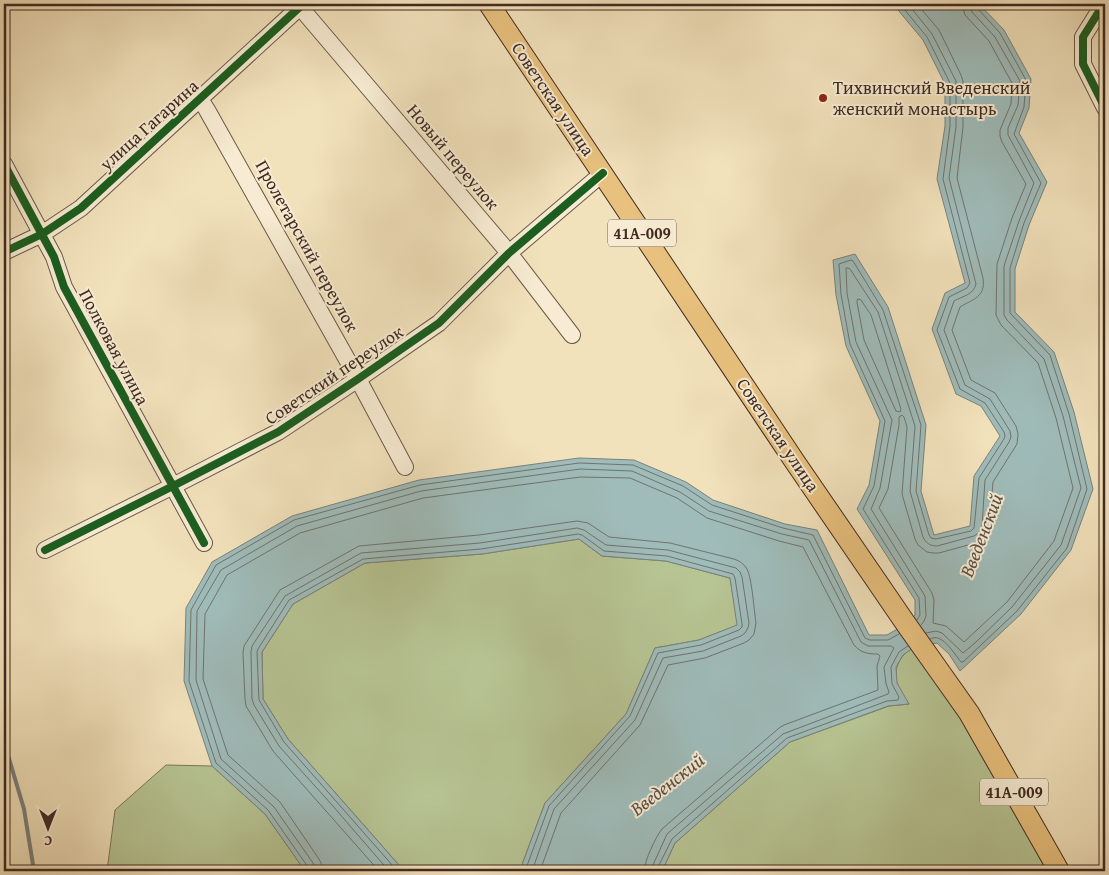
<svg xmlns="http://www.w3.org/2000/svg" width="1109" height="875" viewBox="0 0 1109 875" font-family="'Gentium Book Plus',serif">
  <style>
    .green { fill: #b7c493; stroke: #7c775a }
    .water { fill: #9fbcba; stroke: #79827d }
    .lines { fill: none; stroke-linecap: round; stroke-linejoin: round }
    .shore { stroke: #70736e; stroke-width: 1 }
    .stream { stroke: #79827d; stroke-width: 4 }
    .minor-casing { stroke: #6c5848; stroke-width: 18 }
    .major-casing { stroke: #402a21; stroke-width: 22 }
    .minor { stroke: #f7ecd3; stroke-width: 16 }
    .major { stroke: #e9c17e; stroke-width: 20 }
    .cycleway-casing { stroke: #f7ecd3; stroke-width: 11 }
    .cycleway { stroke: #1b5e20; stroke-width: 8 }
    .poi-dot { fill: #8f2418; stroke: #f7ecd3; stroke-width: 2 }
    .labels { text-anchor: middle; stroke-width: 4; stroke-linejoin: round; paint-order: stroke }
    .shield { fill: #f7ecd3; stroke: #776456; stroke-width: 1 }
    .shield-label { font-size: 16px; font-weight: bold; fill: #402a21 }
    .poi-label { font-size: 18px; fill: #402a21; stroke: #f7ecd3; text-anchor: start }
    .street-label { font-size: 18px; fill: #402a21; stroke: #f7ecd3 }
    .water-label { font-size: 19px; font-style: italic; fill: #584e47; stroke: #f7ecd3 }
  </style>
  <rect width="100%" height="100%" fill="#f2e2bc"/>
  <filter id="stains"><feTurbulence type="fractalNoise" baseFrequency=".004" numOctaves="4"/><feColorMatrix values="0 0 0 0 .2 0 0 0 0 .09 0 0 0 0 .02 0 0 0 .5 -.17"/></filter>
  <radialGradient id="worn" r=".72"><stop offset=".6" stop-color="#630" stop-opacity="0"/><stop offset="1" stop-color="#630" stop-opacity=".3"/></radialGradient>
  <path class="green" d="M579,539L602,556L666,561L730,578L738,625L699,640L655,648L626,714L545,803L523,862L521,871H401L398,864L288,739L263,699L262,652L293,604L365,563L482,554Z
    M920,645L1054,871H662L675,843L790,742L889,706L909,704C905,697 899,690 897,683C892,666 904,649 920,645Z
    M166,765L212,766L265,814L305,871H107L115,810Z"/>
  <path class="water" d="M893,4H979L1004,30L1031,79L1029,108L1019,133L1047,182L1029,225L1015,269V312L1054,352L1074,412L1093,489L1071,550L1021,614L960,671L949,654L937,643L916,646L903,655L896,667L897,683L909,704L888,706L790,742L675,843L662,871H521L523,862L545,803L626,714L655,648L699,640L737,625L730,578L666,561L602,556L579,539L482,554L365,563L293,604L262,652L263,699L288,739L398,864L401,871H305L265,814L212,766L184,681L186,608L212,562L292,516L419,480L579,458L634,460L686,482L713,500L785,524L817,530L869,635H887L906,624L915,615V600L857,509L869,485L880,421L846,346L836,295L833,260L855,254L888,307L926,425L921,491L934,535L970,526L974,476L1000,436L981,406L956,394L932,329L945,293L965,283L937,179L945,126V84L923,40Z"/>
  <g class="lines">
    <path class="shore" d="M900,4L927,37L950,83V126L943,179L970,283L967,288L949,297L937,330L960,389L985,403L1004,432L1005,436L1004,439L979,478L974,528L971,531L936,539L931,538L929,535L916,491L921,425L883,310L853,261L851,260L839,264L841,294L850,344L885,421L874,486L863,509L919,598L920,615L917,620
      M908,4L932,34L956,81V127L949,178L976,284C973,295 963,296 954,301L944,330L965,385L990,399L1010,431L1011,437L1009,442L985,480L982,526L980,532L974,536L937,546C930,546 926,543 923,537L910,491L915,426L878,312L850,269L848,268H846L847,293L856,342L892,420L880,488L871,509L925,596L926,616L924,621L921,625
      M917,4L939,30L961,75L963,81V127L957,178L983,278C986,297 973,299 960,307L952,330L971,380L995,393L1016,426L1018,434L1017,444L993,482L989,529L986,536L979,542L939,553H933L927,552L918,545L915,539L902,494L907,427L904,417L902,415L899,417V425L888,489L879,508L932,593L934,600L933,623L946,626L964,642L1007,602L1054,541L1073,488L1056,418L1038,363L1001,325L996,315L997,264L1012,218L1026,184L1002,142L1000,136V130L1011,104L1012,83L989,41L965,15L962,4
      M858,299L861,300L871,315L901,409L900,412L896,411L864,340L857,302Z
      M926,633L936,631L942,633L963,653L976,642L1012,607L1061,545L1081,488L1063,416L1044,359L1007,320L1004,315V266L1019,221L1034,183L1008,135V128L1018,105L1020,81L995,37L972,12L970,4
      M930,639C932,638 936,637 938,638C947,641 956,656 961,662H963L1017,611L1067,548L1087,489L1069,414L1050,355L1010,313V268L1024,223L1041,183L1014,134L1024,107L1026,80L1000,33L978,9L976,4
      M308,871V867L268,810L216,763L189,681L191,610L216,565L294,520L420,485L579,463L633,465L683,486L712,505L783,528L813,535L865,638L870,640H888L899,634
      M315,871L313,863L274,807L221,759L196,680L197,611L221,570L297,526L421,491L580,469L632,471L680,492L709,511L782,534L809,540L861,642L868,646H891L894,648L884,667L886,684L889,692L888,694L783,734L667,834L653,865L652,871
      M322,871V865L319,859L280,802L228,755L203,679L205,614L227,575L300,533L423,498L580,477L630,478L677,498L707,518L779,541L803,547L854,645C861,653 868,654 878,654L880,656L877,666L878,690L784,725L779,728L662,829C655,838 645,860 644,871
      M379,871L273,751L246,706L245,699L243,653L244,646L280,590L359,546L479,535L577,521L588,523L609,537L670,543L734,559C740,561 744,564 747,569C752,579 754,610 756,623L754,634L749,640L744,643L705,658L668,665L640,725L561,813L540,871
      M389,871L332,805L279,746L254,705L252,699L251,652L252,646L285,596L361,553L480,543L577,528L584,530L606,545L668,550L736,568L740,572L742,577L749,623L748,628L745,633L741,636L703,651L663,658L635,720L554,809L532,871
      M396,871L393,866L284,742L259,700L257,652L258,649L289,600L363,559L481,549L578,534L582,535L604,551L667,556L733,574L735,578L742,624V627L739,630L701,645L658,653L630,716L549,806L528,863L526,871
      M658,871V867L672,839L787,738L887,701L898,700L899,697L892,684L891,667L899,652L908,646"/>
    <path class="stream" d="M4,744L10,762L24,809L34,871"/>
    <g class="minor-casing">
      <path id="minor" d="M1105,4L1098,13L1083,37V64L1105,108
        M300,7L509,253L572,335
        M200,99L207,110L358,379L405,467
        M4,164L54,257L64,287L204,543
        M4,252L42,234L81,208L303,4
        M45,550L173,486L278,432L358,379L439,323L509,253L603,173"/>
    </g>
    <g class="major-casing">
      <path id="major" d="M489,4L795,462L906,624L969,713L1059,871"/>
    </g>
    <use href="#minor" class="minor"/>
    <use href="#major" class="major"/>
    <g class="cycleway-casing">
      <path id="cycleway" d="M1105,4L1098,13L1083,37V64L1105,108
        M4,164L54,257L64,287L204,543
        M4,252L42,234L81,208L303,4
        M45,550L173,486L278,432L358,379L439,323L509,253L603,173"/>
    </g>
    <use href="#cycleway" class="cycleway"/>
  </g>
  <circle class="poi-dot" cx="823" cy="98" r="5"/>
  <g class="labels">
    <g class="shield">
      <rect x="608" y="219.5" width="68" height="27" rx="4"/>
      <rect x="980" y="778.5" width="68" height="27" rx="4"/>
    </g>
    <g class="shield-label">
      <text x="642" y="239">41А-009</text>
      <text x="1014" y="798">41А-009</text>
    </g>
    <g class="poi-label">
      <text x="833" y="94">Тихвинский Введенский<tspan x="833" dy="21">женский монастырь</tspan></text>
    </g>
    <g class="street-label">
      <text transform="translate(553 99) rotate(56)" y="6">Советская улица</text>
      <text transform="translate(149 125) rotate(-42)" y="6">улица Гагарина</text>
      <text transform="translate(453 157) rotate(50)" y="6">Новый переулок</text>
      <text transform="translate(307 246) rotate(61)" y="6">Пролетарский переулок</text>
      <text transform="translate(114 347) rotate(62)" y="6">Полковая улица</text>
      <text transform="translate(334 375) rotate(-34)" y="6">Советский переулок</text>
      <text transform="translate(778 435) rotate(56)" y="6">Советская улица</text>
    </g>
    <g class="water-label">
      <text transform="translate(981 535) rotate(-69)" y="7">Введенский</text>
      <text transform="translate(667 784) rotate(-38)" y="7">Введенский</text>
    </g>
  </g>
  <rect width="1109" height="875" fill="none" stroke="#f2e2bc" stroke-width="20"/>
  <rect x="5" y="5" width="1099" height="865" fill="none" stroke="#402a21" stroke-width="2.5"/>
  <rect x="10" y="10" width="1089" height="855" fill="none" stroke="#402a21"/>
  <g transform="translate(48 828) rotate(180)" stroke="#f7ecd3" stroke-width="4" paint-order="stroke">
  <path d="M0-4L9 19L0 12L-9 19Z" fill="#402a21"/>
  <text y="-8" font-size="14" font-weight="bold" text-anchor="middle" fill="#402a21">С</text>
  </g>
  <rect width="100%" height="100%" filter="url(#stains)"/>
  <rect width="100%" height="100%" fill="url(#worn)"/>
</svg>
